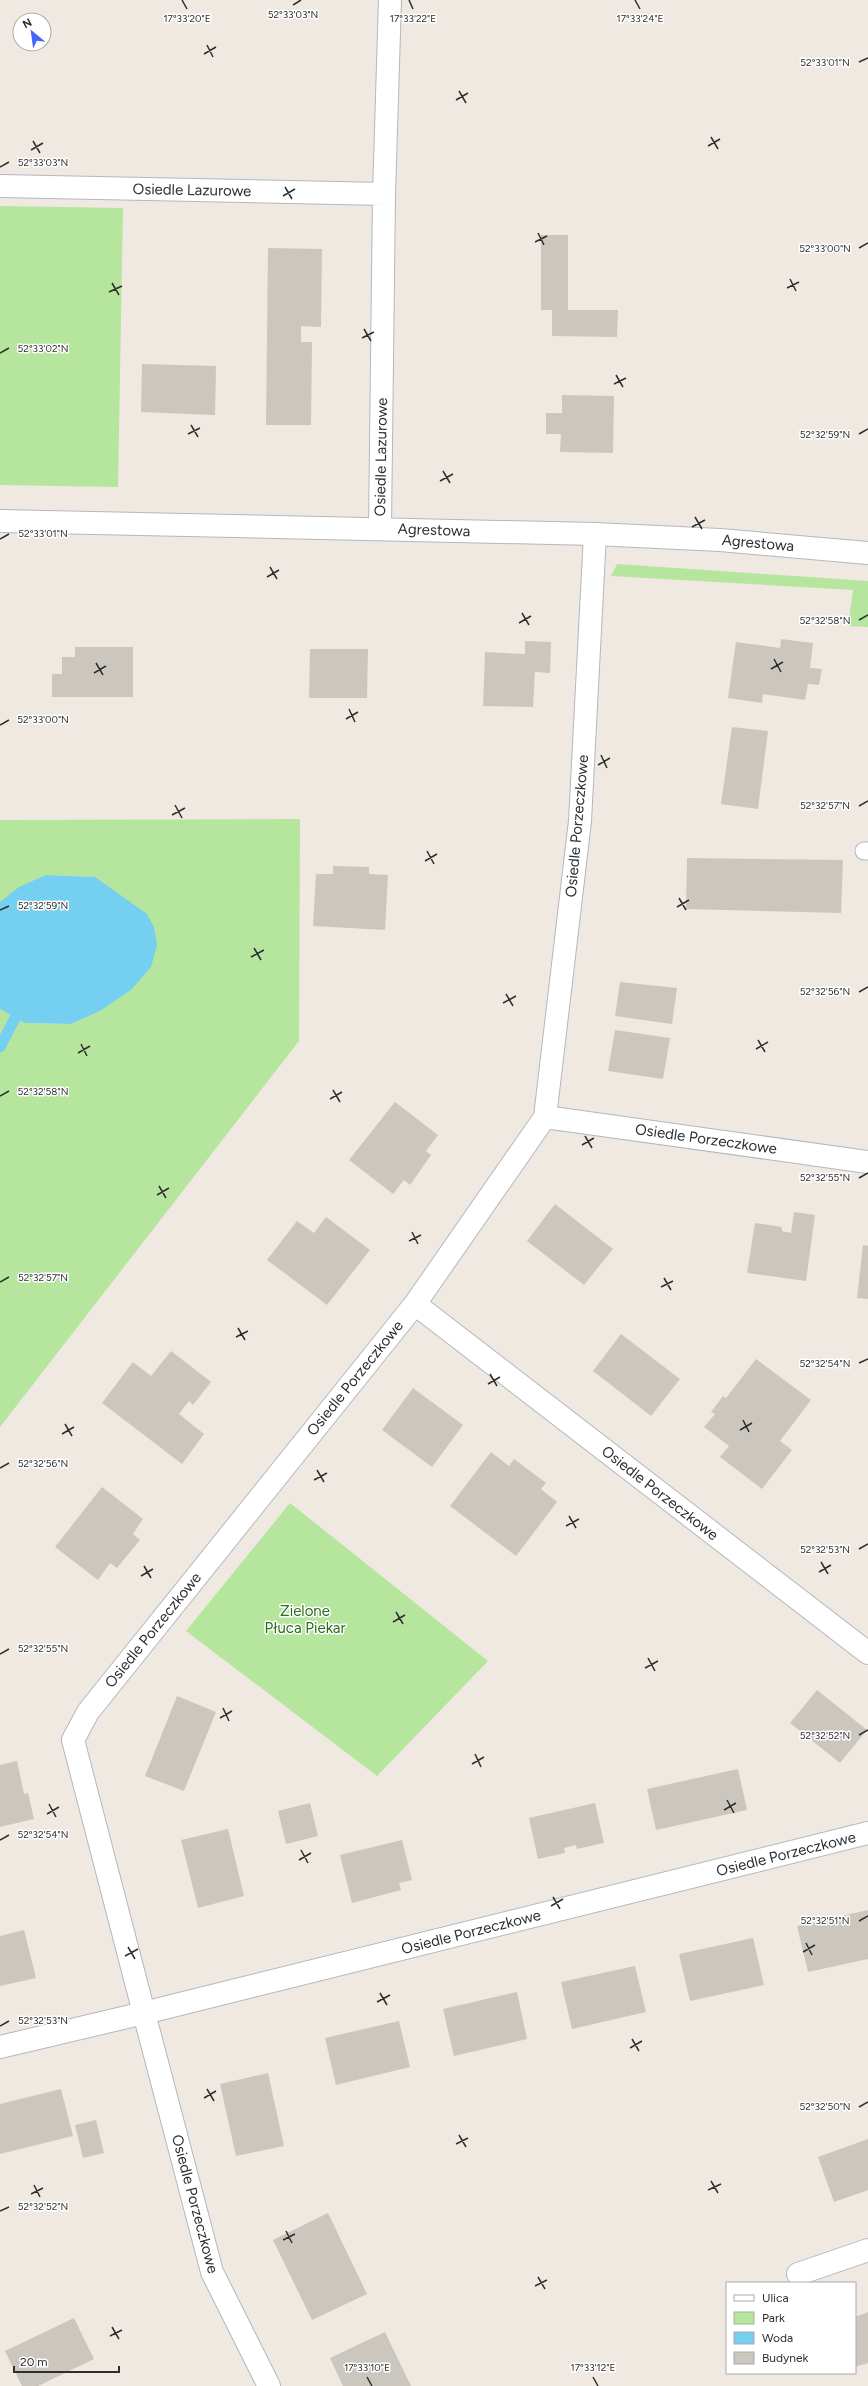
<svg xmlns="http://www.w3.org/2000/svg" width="868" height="2386" viewBox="0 0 868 2386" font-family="Figtree,sans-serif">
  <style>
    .green { fill: #b6e59e }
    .water { fill: #75cff0 }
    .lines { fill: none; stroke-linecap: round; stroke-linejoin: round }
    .stream { stroke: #75cff0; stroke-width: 11 }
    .building { fill: #cbc7bf }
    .lane-casing { stroke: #b4b7c1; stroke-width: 19 }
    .street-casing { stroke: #b4b7c1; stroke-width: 24 }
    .secondary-casing { stroke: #b4b7c1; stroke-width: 24 }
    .lane { stroke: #fff; stroke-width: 17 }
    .street { stroke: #fff; stroke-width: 22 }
    .secondary { stroke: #fff; stroke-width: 22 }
    .ticks { fill: none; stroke: #2e2e2e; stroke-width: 1.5 }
    .labels { text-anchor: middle; stroke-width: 3; stroke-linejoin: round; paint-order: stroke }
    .street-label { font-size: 15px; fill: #2e2e2e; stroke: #fff }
    .park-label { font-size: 15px; fill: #2c6e1b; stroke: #fff }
    .ticks-label { font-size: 10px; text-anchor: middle; fill: #2e2e2e; stroke: #fff; stroke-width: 3; stroke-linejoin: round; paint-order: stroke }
  </style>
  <rect width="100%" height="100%" fill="#efe9e1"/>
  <path class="green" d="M0,206L123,208L118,487L0,485Z
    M617,564L868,581V627L848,626L853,590L611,576Z
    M300,819L299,1041L0,1427V1009L25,1023L71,1024L100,1011L95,877L46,875L0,902V820Z
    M290,1503L488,1661L377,1776L186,1631Z"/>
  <path class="water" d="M46,875L95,877L147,914L154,927L157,945L151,967L131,990L100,1011L71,1024L25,1023L0,1009V902L19,887Z"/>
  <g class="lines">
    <path class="stream" d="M0,1047L15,1018"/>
  </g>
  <path class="building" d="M541,235H568V310H618L617,337L552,336V310H541Z
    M268,248L322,249L321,327L301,326V342H312L311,425H266Z
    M142,364L216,366L215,415L141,412Z
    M562,395L614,396L613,453L560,452L561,434H546V413H562Z
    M781,639L813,643L810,668L822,669L819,685L808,684L805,700L763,694L762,703L728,698L736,642L780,648Z
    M525,641L551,642L550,673L535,672L533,707L483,706L485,652L525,654Z
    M75,647H133V697H52V674H62V657H75Z
    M310,649H368L367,698H309Z
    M732,727L768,731L758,809L721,804Z
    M687,858L843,860L841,913L686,909Z
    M333,866L369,867V874L388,875L385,930L313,926L316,874H333Z
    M620,982L677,988L672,1024L615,1016Z
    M615,1030L670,1038L663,1079L608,1071Z
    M395,1102L438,1135L426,1151L431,1155L410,1185L404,1180L393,1194L349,1160Z
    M555,1204L613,1249L584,1285L527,1241Z
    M794,1212L815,1215L806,1281L747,1273L755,1223L782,1227V1231L791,1233Z
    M326,1217L370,1250L327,1305L267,1260L297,1221L314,1233Z
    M863,1245L868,1246V1299L857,1298Z
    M621,1334L680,1379L651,1416L593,1371Z
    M171,1351L211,1382L193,1405L189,1401L179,1414L204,1434L182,1464L102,1403L133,1362L151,1376Z
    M756,1359L811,1400L780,1441L792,1450L762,1489L720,1457L729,1446L704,1427L715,1414L711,1412L723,1396L726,1398Z
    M413,1388L463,1425L432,1467L382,1430Z
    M491,1452L509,1466L514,1459L546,1483L541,1489L557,1502L516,1556L450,1506Z
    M102,1487L143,1519L133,1534L140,1540L117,1568L110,1563L98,1580L55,1547Z
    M817,1690L867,1730L840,1763L790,1723Z
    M177,1696L216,1712L184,1791L145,1776Z
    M17,1761L24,1794L28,1793L34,1819L0,1827V1765Z
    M738,1769L747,1810L656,1830L647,1789Z
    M310,1803L318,1836L286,1844L278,1811Z
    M595,1803L604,1843L577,1849L576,1845L564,1848L565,1853L538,1859L529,1818Z
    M228,1829L244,1896L198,1908L181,1840Z
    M402,1840L412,1880L399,1883L401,1890L352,1903L340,1855Z
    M868,1910V1959L808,1972L797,1926Z
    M24,1930L36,1978L0,1986V1936Z
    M753,1938L764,1985L690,2001L679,1954Z
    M635,1966L646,2012L572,2029L561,1982Z
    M517,1992L527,2039L454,2056L443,2009Z
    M399,2021L410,2067L336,2085L325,2038Z
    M268,2073L284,2146L236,2156L220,2084Z
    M61,2089L73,2136L0,2154V2104Z
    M96,2120L104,2153L83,2158L75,2125Z
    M868,2139V2190L834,2202L818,2157Z
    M328,2213L367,2294L312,2320L273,2240Z
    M868,2312V2363L855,2367V2317Z
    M74,2318L94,2359L38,2386H22L5,2351Z
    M385,2332L411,2386H343L330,2358Z"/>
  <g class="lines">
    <g class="lane-casing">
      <path id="lane" d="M864,851H868"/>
    </g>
    <g class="street-casing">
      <path id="street" d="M0,186L384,194
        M380,528L384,194L390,0
        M595,534L580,821L545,1117L415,1304L88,1712L73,1740L144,2013L868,1833
        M545,1117L868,1162
        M415,1304L868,1653
        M0,2047L144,2013L212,2272L269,2386
        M798,2274L868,2250"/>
    </g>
    <g class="secondary-casing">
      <path id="secondary" d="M0,521L595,534L720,540L868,553"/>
    </g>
    <use href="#lane" class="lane"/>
    <use href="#street" class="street"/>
    <use href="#secondary" class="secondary"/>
  </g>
  <path class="ticks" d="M182,0L187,9M409,0L413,9M635,0L640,9M293,5L301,0M207,45L213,57M204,54L216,47M859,62L868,58M459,91L466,103M456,100L468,93M711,137L718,149M33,141L40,153M708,146L720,139M31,150L43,143M0,167L9,162M285,187L292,199M283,196L295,189M538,233L544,245M535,242L547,236M859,248L868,243M790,279L796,291M112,283L119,295M787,288L799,282M109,292L122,286M364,329L371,341M362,338L374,332M0,353L9,348M616,375L623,387M614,384L626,378M191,425L198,437M188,434L200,428M859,434L868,429M443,471L450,483M440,481L453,474M695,517L702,529M692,527L705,520M0,539L9,534M270,567L277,579M267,577L279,570M522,613L529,625M859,620L868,615M519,623L531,616M774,659L781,672M96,663L103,675M771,669L783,662M94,673L106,666M349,709L355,722M346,719L358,712M0,725L9,720M601,755L607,768M598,765L610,758M175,805L182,818M859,806L868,801M172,815L185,808M427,851L434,864M425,861L437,854M679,898L686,910M677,907L689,900M0,910L9,906M254,948L261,960M251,957L264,950M859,992L868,987M506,994L513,1006M503,1003L516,996M758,1040L765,1052M81,1044L87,1056M756,1049L768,1042M78,1053L90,1046M333,1090L340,1102M0,1096L9,1091M330,1099L342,1092M585,1136L592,1148M582,1145L594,1138M859,1178L868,1173M159,1186L166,1198M157,1195L169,1188M412,1232L418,1244M409,1241L421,1235M664,1278L671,1290M0,1282L9,1277M661,1287L673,1281M238,1328L245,1340M236,1337L248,1331M859,1363L868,1359M490,1374L497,1386M488,1384L500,1377M743,1420L749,1432M65,1424L72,1436M740,1430L752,1423M62,1434L74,1427M0,1468L9,1463M317,1470L324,1482M314,1480L327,1473M569,1516L576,1528M566,1526L579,1519M859,1549L868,1544M821,1562L828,1574M144,1566L151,1578M819,1572L831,1565M141,1576L153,1569M396,1612L403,1624M393,1622L405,1615M0,1654L9,1649M648,1658L655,1671M645,1668L658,1661M223,1708L229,1721M220,1718L232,1711M859,1735L868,1730M475,1754L481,1767M472,1764L484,1757M727,1800L734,1813M49,1804L56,1817M724,1810L736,1803M47,1814L59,1807M0,1840L9,1835M301,1850L308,1863M299,1860L311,1853M553,1897L560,1909M551,1906L563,1899M859,1921L868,1916M806,1943L812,1955M128,1947L135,1959M803,1952L815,1945M125,1956L138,1949M380,1993L387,2005M377,2002L390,1995M0,2026L9,2021M632,2039L639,2051M630,2048L642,2041M207,2089L214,2101M204,2098L216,2091M859,2107L868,2102M459,2135L466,2147M456,2144L468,2138M711,2181L718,2193M34,2185L40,2197M708,2190L721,2184M31,2194L43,2188M0,2211L9,2207M286,2231L292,2243M283,2240L295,2234M538,2277L545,2289M535,2286L547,2280M112,2327L119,2339M110,2336L122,2330M367,2377L372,2386M593,2377L598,2386"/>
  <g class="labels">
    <g class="street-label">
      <text transform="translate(192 190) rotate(1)" y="5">Osiedle Lazurowe</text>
      <text transform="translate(381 457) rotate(-89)" y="5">Osiedle Lazurowe</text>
      <text transform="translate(434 530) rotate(2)" y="5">Agrestowa</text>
      <text transform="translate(758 543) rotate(5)" y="5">Agrestowa</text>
      <text transform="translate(577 826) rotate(-85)" y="5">Osiedle Porzeczkowe</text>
      <text transform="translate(706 1139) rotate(8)" y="5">Osiedle Porzeczkowe</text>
      <text transform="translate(355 1378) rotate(-51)" y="5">Osiedle Porzeczkowe</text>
      <text transform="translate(660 1493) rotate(38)" y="5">Osiedle Porzeczkowe</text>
      <text transform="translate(153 1630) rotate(-51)" y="5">Osiedle Porzeczkowe</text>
      <text transform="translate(786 1854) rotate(-14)" y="5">Osiedle Porzeczkowe</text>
      <text transform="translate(471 1932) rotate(-14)" y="5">Osiedle Porzeczkowe</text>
      <text transform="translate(195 2204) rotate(75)" y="5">Osiedle Porzeczkowe</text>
    </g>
    <g class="park-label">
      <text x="305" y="1616">Zielone<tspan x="305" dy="17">Płuca Piekar</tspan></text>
    </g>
  </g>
  <g class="ticks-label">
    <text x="293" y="18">52°33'03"N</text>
    <text x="187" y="22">17°33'20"E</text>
    <text x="413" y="22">17°33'22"E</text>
    <text x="640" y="22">17°33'24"E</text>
    <text x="825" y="66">52°33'01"N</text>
    <text x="43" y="166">52°33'03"N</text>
    <text x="825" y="252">52°33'00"N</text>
    <text x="43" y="352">52°33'02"N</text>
    <text x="825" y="438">52°32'59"N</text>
    <text x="43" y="537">52°33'01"N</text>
    <text x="825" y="624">52°32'58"N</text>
    <text x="43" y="723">52°33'00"N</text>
    <text x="825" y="809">52°32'57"N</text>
    <text x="43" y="909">52°32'59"N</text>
    <text x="825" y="995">52°32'56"N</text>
    <text x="43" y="1095">52°32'58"N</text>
    <text x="825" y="1181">52°32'55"N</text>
    <text x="43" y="1281">52°32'57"N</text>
    <text x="825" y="1367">52°32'54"N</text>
    <text x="43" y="1467">52°32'56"N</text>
    <text x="825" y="1553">52°32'53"N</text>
    <text x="43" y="1652">52°32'55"N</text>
    <text x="825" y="1739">52°32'52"N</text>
    <text x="43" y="1838">52°32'54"N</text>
    <text x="825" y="1924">52°32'51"N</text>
    <text x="43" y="2024">52°32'53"N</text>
    <text x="825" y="2110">52°32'50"N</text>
    <text x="43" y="2210">52°32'52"N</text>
    <text x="367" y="2371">17°33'10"E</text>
    <text x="593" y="2371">17°33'12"E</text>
  </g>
  <rect x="726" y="2282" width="130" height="92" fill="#ffffff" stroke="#ababab"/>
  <rect x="734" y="2295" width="20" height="6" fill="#ffffff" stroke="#ababab"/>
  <text x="762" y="2302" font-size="12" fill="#2e2e2e">Ulica</text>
  <rect x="734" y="2312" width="20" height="12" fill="#b6e59e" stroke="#ababab"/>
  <text x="762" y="2322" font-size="12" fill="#2e2e2e">Park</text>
  <rect x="734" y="2332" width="20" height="12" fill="#75cff0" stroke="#ababab"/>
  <text x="762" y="2342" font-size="12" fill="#2e2e2e">Woda</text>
  <rect x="734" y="2352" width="20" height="12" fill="#cbc7bf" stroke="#ababab"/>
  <text x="762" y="2362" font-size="12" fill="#2e2e2e">Budynek</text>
  <g transform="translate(32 32) rotate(331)"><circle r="19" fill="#ffffff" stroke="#ababab"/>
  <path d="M0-3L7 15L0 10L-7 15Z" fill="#4264fb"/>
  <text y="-6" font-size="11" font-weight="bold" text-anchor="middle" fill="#2e2e2e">N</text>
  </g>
  <path d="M14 2366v6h105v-6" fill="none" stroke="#2e2e2e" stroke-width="2"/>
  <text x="20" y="2366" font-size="12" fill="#2e2e2e" stroke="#ffffff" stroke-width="3" paint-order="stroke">20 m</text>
</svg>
